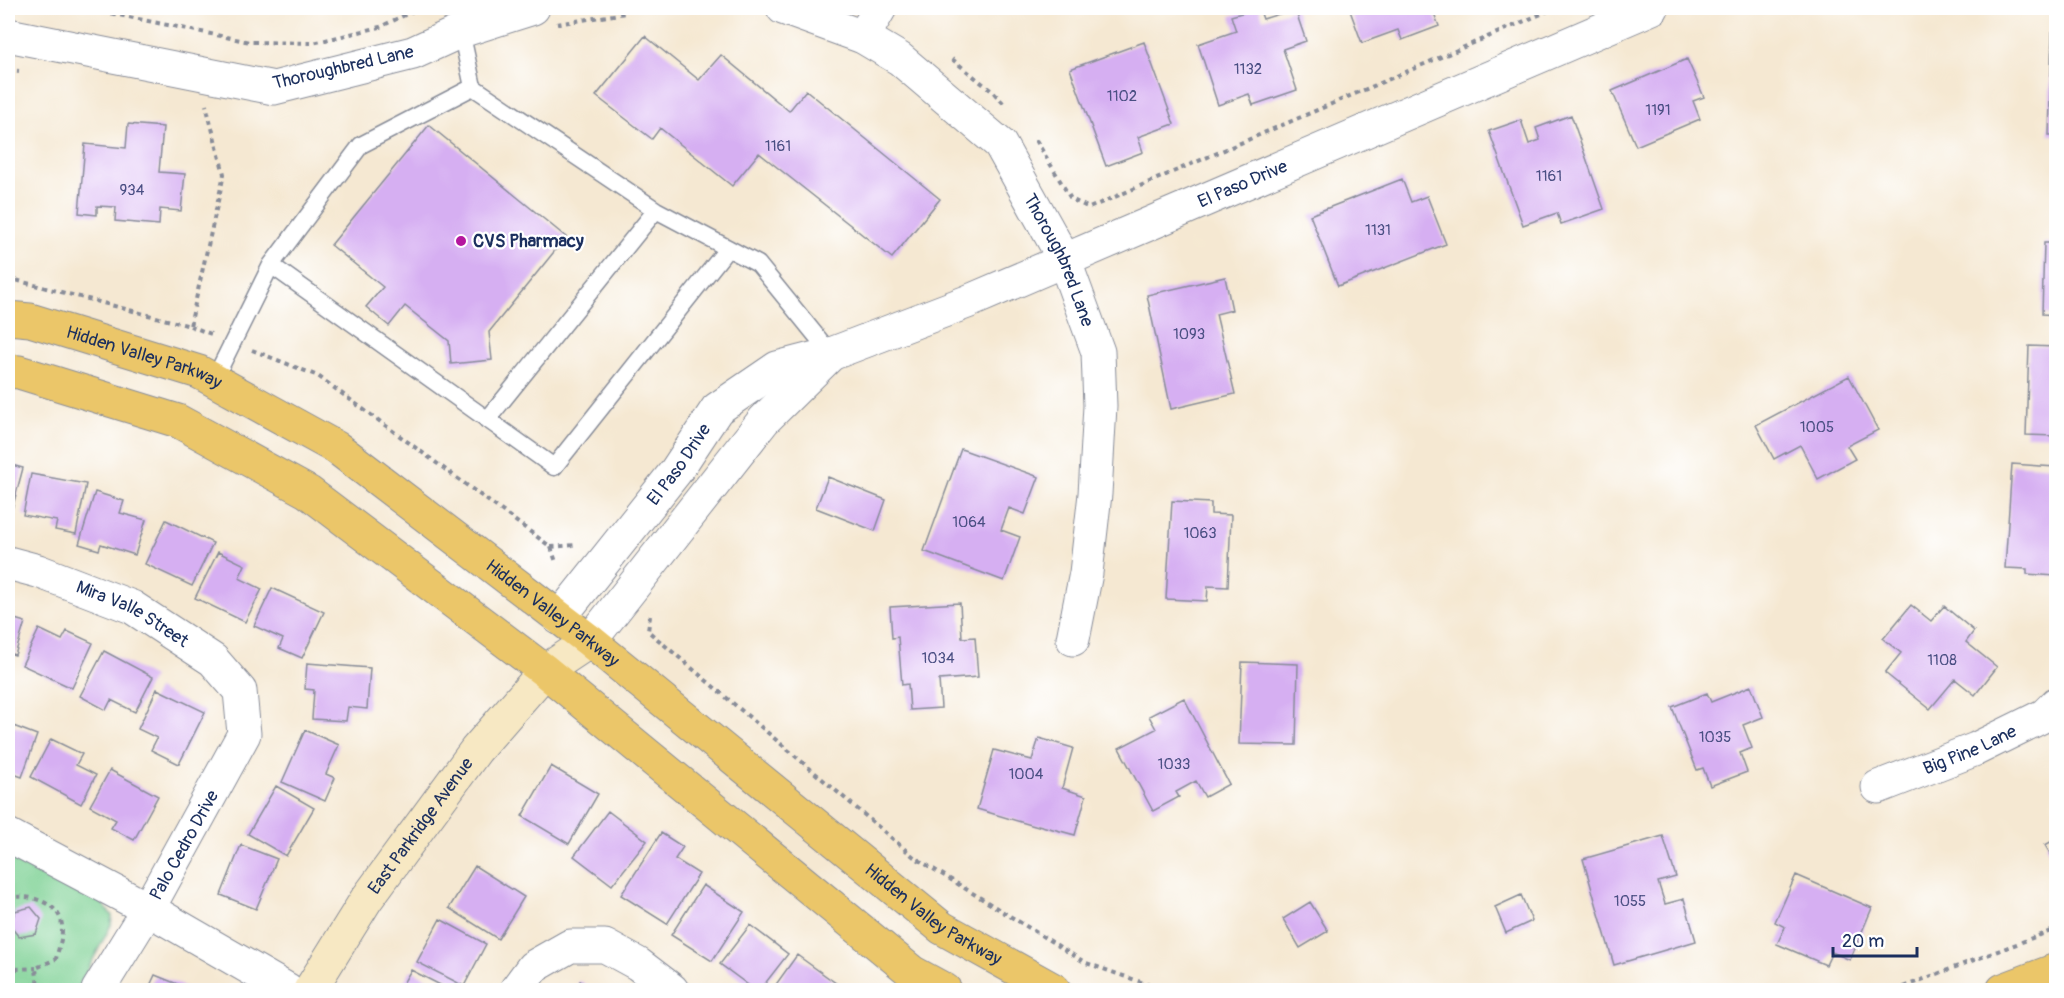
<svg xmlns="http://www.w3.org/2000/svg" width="2064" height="998" viewBox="0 0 2064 998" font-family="Pangolin,sans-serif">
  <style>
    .green { fill: #7bd093; stroke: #4b8078; stroke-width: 1.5 }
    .building { fill: #d6aff2 }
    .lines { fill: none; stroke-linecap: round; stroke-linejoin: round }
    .lane-casing { stroke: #888c98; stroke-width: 19 }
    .street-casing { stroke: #888c98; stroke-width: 35 }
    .secondary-casing { stroke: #888c98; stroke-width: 35 }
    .primary-casing { stroke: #888c98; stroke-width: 35 }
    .path { stroke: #888c98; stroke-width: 4; stroke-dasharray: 4.5 4.5; stroke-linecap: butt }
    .lane { stroke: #fff; stroke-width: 16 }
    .street { stroke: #fff; stroke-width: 33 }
    .secondary { stroke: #f7e8c3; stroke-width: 33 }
    .primary { stroke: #ebc669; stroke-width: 33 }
    .poi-dot { fill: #b5179e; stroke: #fff; stroke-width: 2 }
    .labels { text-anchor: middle; stroke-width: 4.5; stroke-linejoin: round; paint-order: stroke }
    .number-label { font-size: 15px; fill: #4a4f83 }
    .street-label { font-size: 18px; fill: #1b2f5e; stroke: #fff }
    .poi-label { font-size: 18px; font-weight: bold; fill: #1b2f5e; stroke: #fff; text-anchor: start }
  </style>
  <rect width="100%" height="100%" fill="#fff"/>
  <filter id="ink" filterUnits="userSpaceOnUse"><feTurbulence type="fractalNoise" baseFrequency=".0167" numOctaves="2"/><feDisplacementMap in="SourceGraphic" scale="12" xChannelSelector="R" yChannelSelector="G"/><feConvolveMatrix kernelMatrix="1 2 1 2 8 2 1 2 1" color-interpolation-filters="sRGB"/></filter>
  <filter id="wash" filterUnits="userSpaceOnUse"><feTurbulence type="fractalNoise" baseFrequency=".008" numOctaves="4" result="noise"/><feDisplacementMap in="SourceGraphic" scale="24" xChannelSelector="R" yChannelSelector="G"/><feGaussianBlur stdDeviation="1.35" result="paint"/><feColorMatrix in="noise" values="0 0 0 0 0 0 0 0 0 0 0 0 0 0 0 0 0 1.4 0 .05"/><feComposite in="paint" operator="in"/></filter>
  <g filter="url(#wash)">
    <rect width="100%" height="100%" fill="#f5e8d2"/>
    <path class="green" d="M8,850L101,901L112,916L111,925L77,990H8Z"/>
    <g id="blocks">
      <path class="building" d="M1259,8L1263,19L1295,9L1306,41L1283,49L1297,90L1253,105L1249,94L1218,105L1198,44L1236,31L1231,16Z
        M1349,8H1432L1439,26L1402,40L1398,30L1362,43Z
        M2052,32L2056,33V135H2049Z
        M645,36L699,80L721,55L789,111L806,90L940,199L892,258L759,153L732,186L660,128L652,139L596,96Z
        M1144,42L1174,124L1138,137L1143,152L1106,166L1070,69Z
        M1687,59L1704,97L1693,101L1700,119L1636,146L1612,91Z
        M1571,115L1604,209L1561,224L1557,213L1523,225L1489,131L1521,120L1529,144L1540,140L1536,128Z
        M128,124L163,127L159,172L185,174L181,211L160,209L159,225L115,221L116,207L97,206V215L79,213L85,144L126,148Z
        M429,125L566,237L489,332L492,360L451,364L449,341L405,306L389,326L366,307L383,287L331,245Z
        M1402,179L1411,202L1427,196L1446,244L1338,286L1310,215Z
        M2044,243H2056V315L2042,314Z
        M1225,277L1232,310L1216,314L1235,394L1171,409L1147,295Z
        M2029,346L2056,347V436L2026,435Z
        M1849,376L1878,430L1847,446L1855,459L1818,479L1800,445L1774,459L1756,425Z
        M961,449L1039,477L1025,514L1009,508L1001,530L1020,537L1004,581L924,551Z
        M8,464L23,468L10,517H8Z
        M2012,464L2056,467V576L2027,574V569L2005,568Z
        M31,474L86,484L76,534L55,530L57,521L23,515Z
        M828,477L886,500L875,531L816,508Z
        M95,492L124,501L120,513L146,520L135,555L101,544L99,550L79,544Z
        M1172,501L1211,503V514L1231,515L1228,587L1208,586L1207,601L1166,599Z
        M166,520L213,543L192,586L145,564Z
        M218,552L245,565L239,578L262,589L245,622L195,598Z
        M272,588L324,612L302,658L279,648L283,639L254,626Z
        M960,603L962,638L975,637L978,677L939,680L941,708L910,710L908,684L902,685L898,637L892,638L890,607Z
        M1911,605L1931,621L1944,606L1974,631L1966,642L1997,667L1975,695L1955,679L1930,709L1885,673L1901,653L1883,639Z
        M8,617L25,622L15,655L8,653Z
        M39,629L62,640L67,631L93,643L72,688L22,665Z
        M104,651L153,677L135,712L111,700L106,710L80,696Z
        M1242,662L1298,664L1296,745L1239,744Z
        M307,663L370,668L367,709L348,707L346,721L312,719L314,690L305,689Z
        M1751,686L1763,717L1743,725L1752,748L1740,753L1747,772L1710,786L1703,768L1697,770L1672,707L1707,693L1711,702Z
        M157,689L205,712L179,764L151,750L157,738L138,729Z
        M1184,698L1229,784L1205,797L1196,781L1176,792L1179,797L1153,811L1119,748L1156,729L1149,716Z
        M8,724L37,735L22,777L8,772Z
        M305,730L339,745L326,774L335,778L325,801L282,782Z
        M1039,738L1073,748L1062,788L1086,796L1075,835L1038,825V827L977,809L994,750L1032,760Z
        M51,739L82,754L76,765L96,775L81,804L31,777Z
        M551,766L598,794L569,844L522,816Z
        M110,770L158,796L134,840L111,828L116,820L90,806Z
        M276,786L314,808L286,856L248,834Z
        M608,811L647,841L612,885L574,856Z
        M661,833L683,847L675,859L699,874L667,924L621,895Z
        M1663,836L1676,877L1658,882L1665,904L1684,899L1696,941L1614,965L1583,859Z
        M2056,839V864L2045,845Z
        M241,845L277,859L256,909L221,895Z
        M475,866L524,897L498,939L449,908Z
        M1796,875L1872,908L1850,960L1832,952L1826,965L1777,944L1785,927L1775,922Z
        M703,885L744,912L712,961L671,935Z
        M1521,895L1532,921L1506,933L1495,907Z
        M1310,902L1328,931L1300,948L1283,919Z
        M31,907L41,919L36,934L19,937L10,926L15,911Z
        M440,919L486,944L464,986L417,962Z
        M750,925L788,954L760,990H755L720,964Z
        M797,955L837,984L833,990H772Z
        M411,970L450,990H399Z
        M155,975L192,990H148Z
        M580,981L594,990H574Z"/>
    </g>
  </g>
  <g filter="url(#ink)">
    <use href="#blocks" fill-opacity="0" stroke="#888c98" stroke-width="1.5"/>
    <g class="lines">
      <g class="lane-casing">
        <path id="lane" d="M461,31L473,87L656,210L758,264L831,354
          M473,87L361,145L271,265L554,467L728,248
          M214,380L271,265
          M487,420L656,210"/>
      </g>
      <g class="street-casing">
        <g id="street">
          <path id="s1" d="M783,8L863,37L900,59L1000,144L1064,259L1098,352L1100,406L1095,494L1086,573L1073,639"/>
          <path d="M8,35L274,88L413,53L461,31L533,8"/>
          <path d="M863,37L880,8"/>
          <path id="s2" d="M8,563L38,571L132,607L213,660L240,691L244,734L148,909L98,990"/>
          <path id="s3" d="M559,618L676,471L717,409L777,368L831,354L967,302L1652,8"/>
          <path d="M590,641L764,420L829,356"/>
          <path id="s4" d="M1878,787L1976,749L2045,715L2056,704"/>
          <path d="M8,835L148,909L288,990"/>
          <path d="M516,990L533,967L570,946H605L638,964L672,990"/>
        </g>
      </g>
      <g class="secondary-casing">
        <g id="secondary">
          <path id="s5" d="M310,990L366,900L476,750L545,671L590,641"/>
        </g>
      </g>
      <g class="primary-casing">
        <g id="primary">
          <path id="s6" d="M8,318L30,320L199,372L337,448L590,641L942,928L1054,990"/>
          <path d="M8,371L19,372L178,421L308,492L545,671L912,972L945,990"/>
          <path d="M2003,990L2056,970"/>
        </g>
      </g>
      <path class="path" d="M85,8L250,42L313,43L380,27L419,8
        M557,24L626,13
        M952,59L993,92L1005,105
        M8,70L19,71
        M1036,140L1071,199L1089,208L1555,8
        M8,278L190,326L224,174L206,105
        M190,326L211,334
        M252,350L318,376L551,547L575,545
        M551,547L556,562
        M650,616L648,631L914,857L1086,963L1164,990
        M8,898C29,893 64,903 62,930C62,940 58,950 56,959L36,968L38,989L41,990
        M8,970L10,967L17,969L36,968
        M1895,990L2056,929"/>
      <use href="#lane" class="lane"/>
      <use href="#street" class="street"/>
      <use href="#secondary" class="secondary"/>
      <use href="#primary" class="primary"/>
    </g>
  </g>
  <circle class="poi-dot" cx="461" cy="241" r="6"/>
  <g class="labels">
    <g class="number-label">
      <text x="1248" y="74">1132</text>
      <text x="1122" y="101">1102</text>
      <text x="1658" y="115">1191</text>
      <text x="778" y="151">1161</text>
      <text x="1549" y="181">1161</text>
      <text x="132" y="195">934</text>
      <text x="1378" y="235">1131</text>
      <text x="1189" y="339">1093</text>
      <text x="1817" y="432">1005</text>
      <text x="969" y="527">1064</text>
      <text x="1200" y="538">1063</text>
      <text x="938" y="663">1034</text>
      <text x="1942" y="665">1108</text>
      <text x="1715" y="742">1035</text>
      <text x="1174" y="769">1033</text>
      <text x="1026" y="779">1004</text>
      <text x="1630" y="906">1055</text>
    </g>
    <g class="street-label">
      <text transform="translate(343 67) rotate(-13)" y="6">Thoroughbred Lane</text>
      <text dy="6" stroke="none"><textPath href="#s3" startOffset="836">El Paso Drive</textPath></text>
      <text dy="6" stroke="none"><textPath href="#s1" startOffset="390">Thoroughbred Lane</textPath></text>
      <text dy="6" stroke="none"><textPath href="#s6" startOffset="142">Hidden Valley Parkway</textPath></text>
      <text dy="6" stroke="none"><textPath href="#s3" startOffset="195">El Paso Drive</textPath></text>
      <text dy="6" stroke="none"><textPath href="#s6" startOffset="628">Hidden Valley Parkway</textPath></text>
      <text dy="6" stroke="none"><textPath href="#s2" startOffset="135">Mira Valle Street</textPath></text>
      <text dy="6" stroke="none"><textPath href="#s4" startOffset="99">Big Pine Lane</textPath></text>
      <text dy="6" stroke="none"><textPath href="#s5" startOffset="198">East Parkridge Avenue</textPath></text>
      <text transform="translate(184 845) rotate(-61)" y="6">Palo Cedro Drive</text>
      <text dy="6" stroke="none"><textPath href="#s6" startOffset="1114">Hidden Valley Parkway</textPath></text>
    </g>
    <g class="poi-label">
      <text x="473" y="247">CVS Pharmacy</text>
    </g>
  </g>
  <rect width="2064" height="998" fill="none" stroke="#fff" stroke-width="30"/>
  <path d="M1833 947v9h84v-9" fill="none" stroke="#1b2f5e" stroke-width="3"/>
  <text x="1842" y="947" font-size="18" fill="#1b2f5e" stroke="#ffffff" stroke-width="4.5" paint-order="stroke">20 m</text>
</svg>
